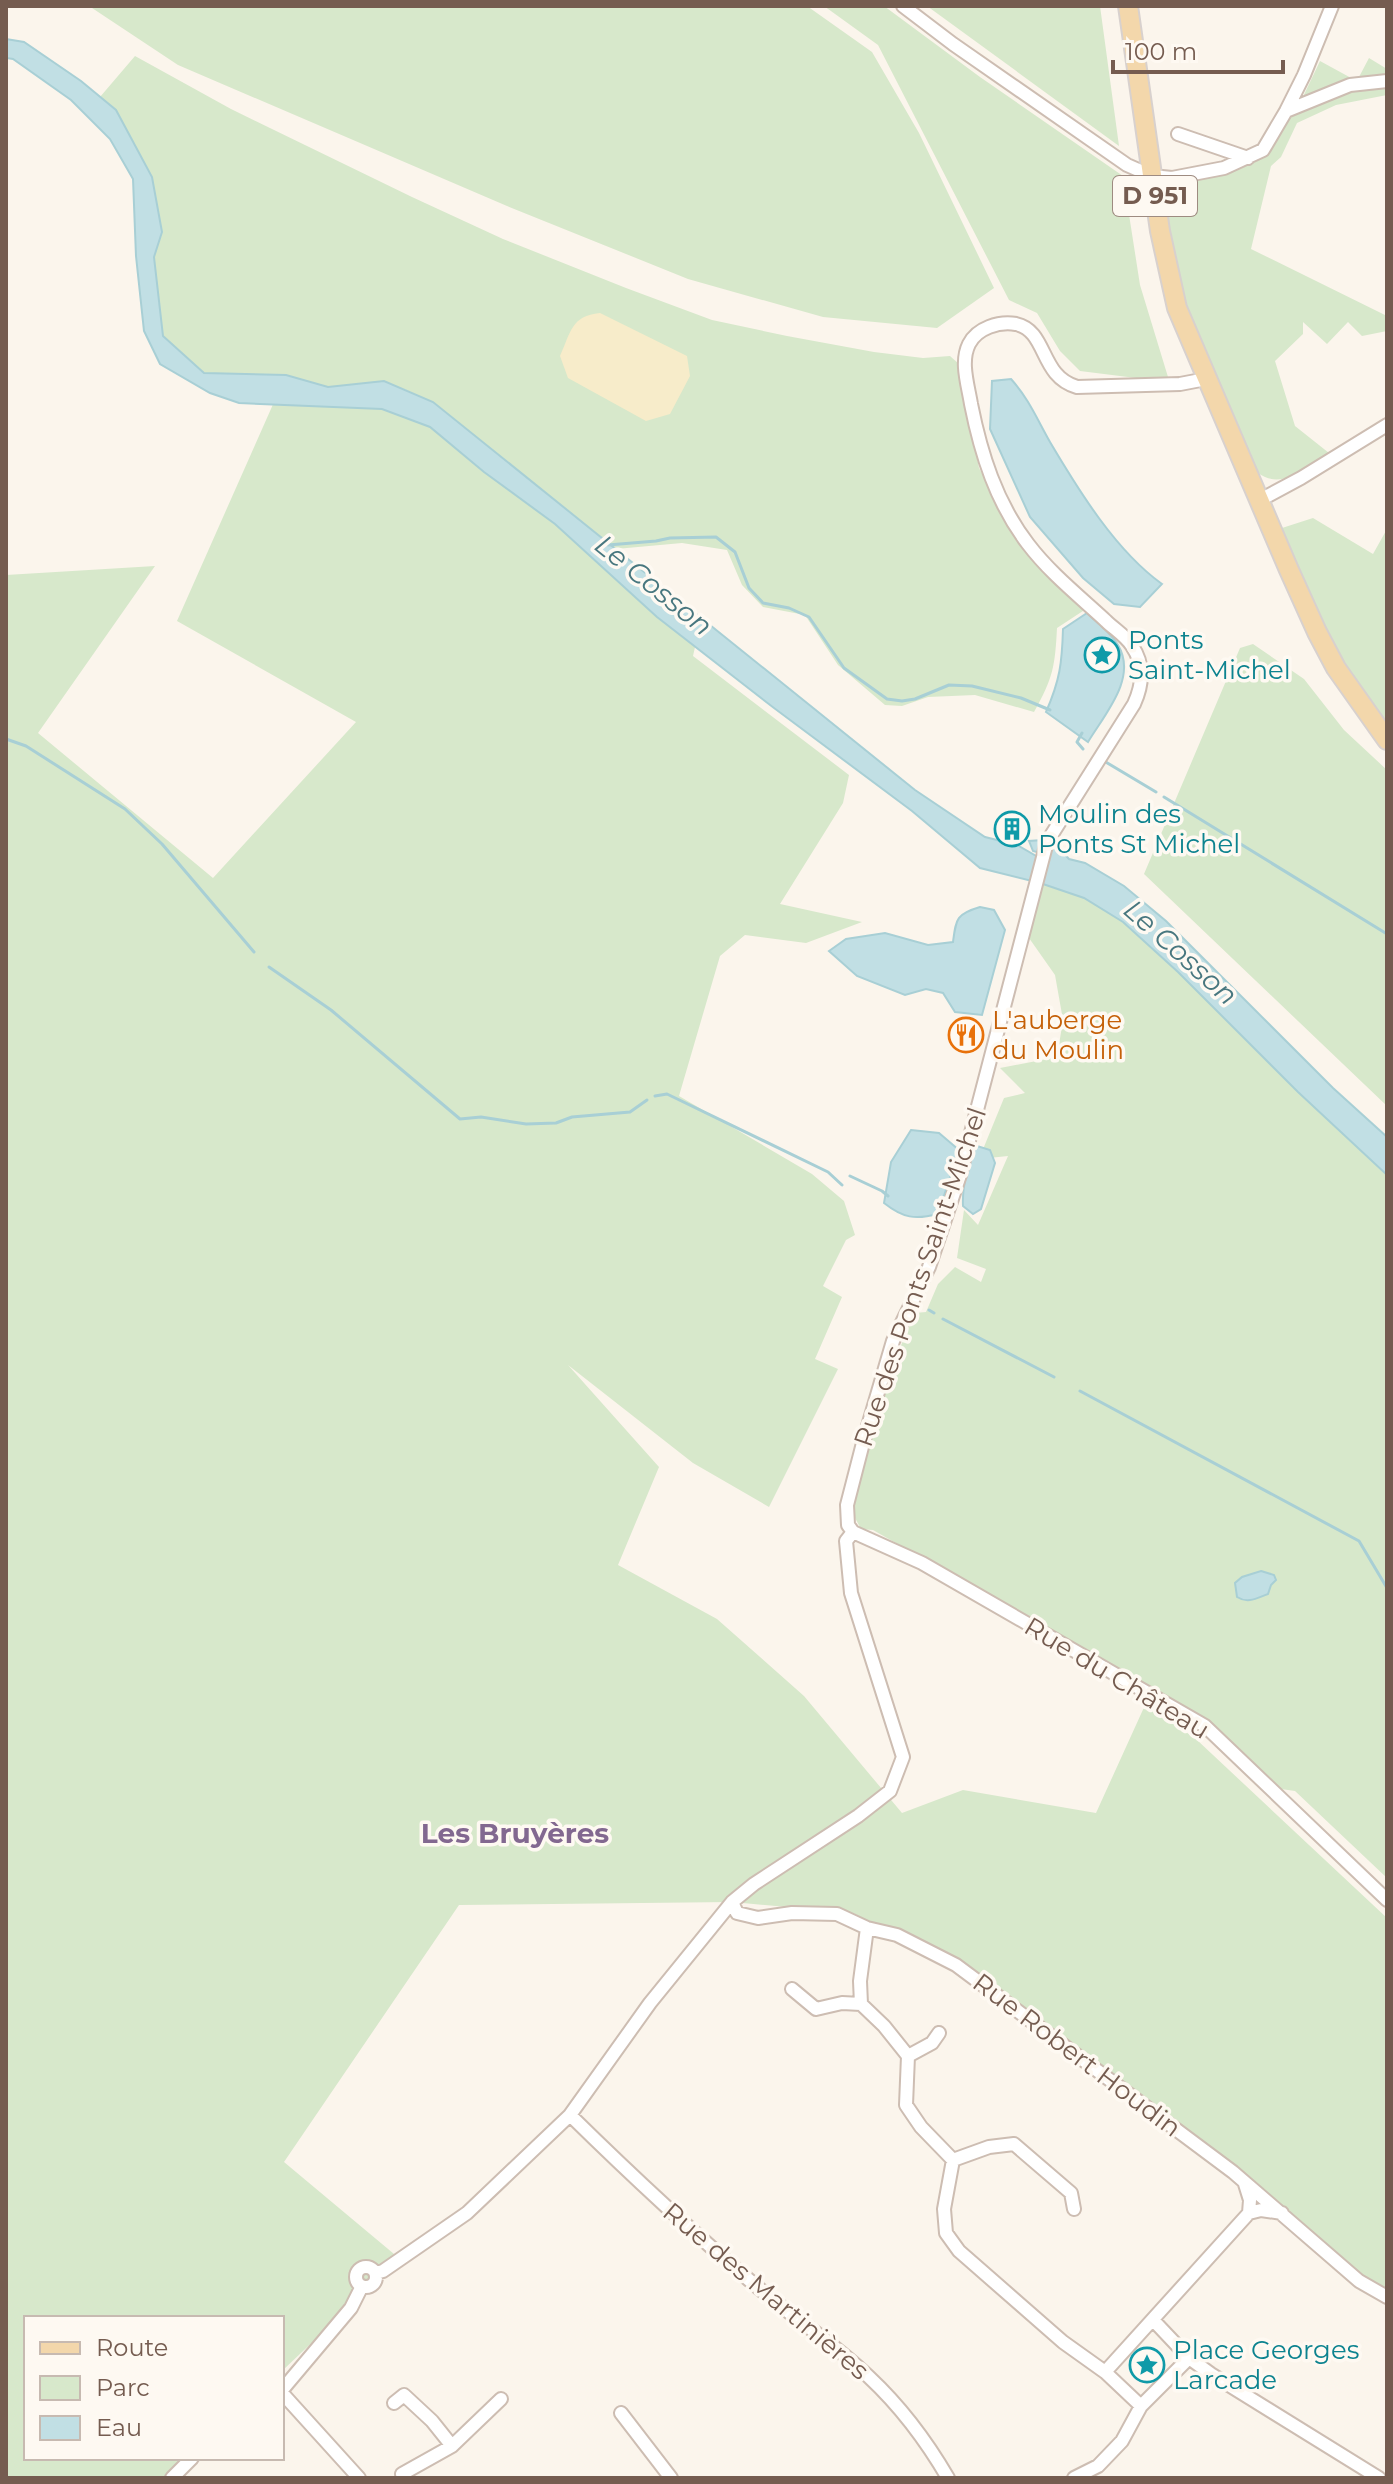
<svg xmlns="http://www.w3.org/2000/svg" width="1393" height="2484" viewBox="0 0 1393 2484" font-family="Montserrat,sans-serif">
  <style>
    .green { fill: #d7e8cb }
    .sand { fill: #f7ecca }
    .water { fill: #c1dfe4; stroke: #a8cfd5; stroke-width: 2 }
    .lines { fill: none; stroke-linecap: round; stroke-linejoin: round }
    .stream { stroke: #a8cfd5; stroke-width: 3 }
    .minor-casing { stroke: #cdbdb2; stroke-width: 16 }
    .primary-casing { stroke: #d8d1ce; stroke-width: 22 }
    .minor { stroke: #fff; stroke-width: 12 }
    .primary { stroke: #f3d7ab; stroke-width: 18 }
    .labels { text-anchor: middle; stroke-width: 7; stroke-linejoin: round; paint-order: stroke }
    .shield { fill: #fef9f2; stroke: #9e8b81; stroke-width: 2 }
    .shield-label { font-size: 24px; font-weight: bold; fill: #755c50 }
    .culture-label { font-size: 26px; fill: #0d838f; stroke: #fef9f2; text-anchor: start }
    .food-label { font-size: 26px; fill: #c56008; stroke: #fef9f2; text-anchor: start }
    .street-label { font-size: 26px; fill: #755c50; stroke: #fef9f2 }
    .water-label { font-size: 28px; font-style: italic; fill: #48777f; stroke: #fef9f2 }
    .neighbourhood-label { font-size: 28px; font-weight: bold; fill: #826890; stroke: #fef9f2 }
  </style>
  <rect width="100%" height="100%" fill="#fbf5ec"/>
  <path class="green" d="M89,6H807L872,52L919,133L994,288L937,328L823,317L688,279L507,206L178,65Z
    M824,6H884L980,77L1123,176L1140,285L1168,377L1136,378L1080,371L1060,351L1037,313L1009,300L878,45Z
    M927,6H1100L1119,146Z
    M135,56L231,109L412,197L503,239L626,288L712,320L787,336L874,352L923,358L950,356L959,364L979,468L1005,516L1086,609L1057,628C1055,667 1053,678 1034,712L975,695L928,697L902,706L885,705L838,665L805,615L763,607L742,585L727,550L682,543L616,549L433,402L404,389L695,647L693,656L849,775L843,803L780,904L862,922L806,943L745,935L720,956L679,1096L812,1174L844,1201L855,1235L846,1240L823,1286L842,1297L815,1359L838,1369L769,1507L693,1463L568,1365L659,1467L618,1565L717,1619L804,1696L902,1813L963,1790L1096,1813L1146,1703L1197,1740L1387,1918V2299L1380,2297L986,1983L853,1913L732,1902L459,1905L284,2162L400,2259L282,2371V2318H26V2458H190L169,2478H6V575L155,566L38,733L213,878L356,722L177,621L286,375L204,373L163,336L154,257L162,232L116,110L100,97Z
    M1369,58L1387,69V79L1301,101L1320,61L1353,79L1359,77Z
    M1387,84V95L1336,105L1297,123L1281,157L1271,166L1251,249L1387,316V331L1362,336L1348,322L1327,344L1303,322V334L1275,361L1295,426L1329,453C1307,467 1281,492 1257,472C1223,396 1184,322 1171,239C1168,223 1164,207 1168,190C1180,177 1219,177 1238,168C1254,161 1267,155 1277,139C1281,133 1284,124 1289,118C1311,94 1357,89 1387,84Z
    M1313,518L1373,554L1387,529V728C1341,670 1311,596 1282,528Z
    M1253,644L1304,679L1344,730L1387,770V1106L1144,874L1240,648Z
    M1040,883L1087,887L1387,1162V1878L1295,1791L1281,1789L1200,1716L873,1530L861,1529L854,1516L855,1497L893,1364L915,1313L926,1312L938,1284L955,1267L981,1282L986,1269L957,1258L964,1210L978,1225L1008,1156L979,1159L1004,1098L1025,1093L1000,1068L1057,1057L1063,1020L1055,975L1029,938L1037,905L1035,898Z"/>
  <path class="sand" d="M600,313L687,356L690,376L670,414L646,421L568,378L560,356C571,332 571,316 600,313Z"/>
  <path class="water" d="M6,39L24,42L81,81L116,110L152,177L162,232L154,257L163,336L204,373L286,375L328,387L384,381L433,402L915,790L985,837L1017,845L1038,857L1047,855L1033,851L1029,841L1043,840L1058,847L1069,859L1085,863L1124,886L1166,921L1333,1088L1387,1137V1175L1298,1092L1178,972L1123,922L1084,898L1040,883L980,868L912,811L774,708L657,617L555,524L484,472L430,427L382,409L239,403L210,393L160,364L144,331L136,256L133,179L110,139L71,100L13,59L6,58Z
    M1011,379C1029,399 1037,419 1050,442C1079,491 1116,551 1162,584L1140,607L1114,604L1083,578L1030,517L990,429L992,381Z
    M1087,613C1097,623 1111,633 1118,645C1138,678 1104,715 1088,742L1046,712C1060,680 1062,663 1063,629Z
    M980,907L994,910L1005,930L982,1015L955,1012L943,993L926,989L905,995L857,976L829,951L846,939L885,933L928,945L953,942C956,919 956,914 980,907Z
    M911,1130L939,1133L959,1150L938,1214C915,1220 903,1218 884,1203L891,1162Z
    M977,1146L990,1150L995,1163L981,1209L973,1214L963,1206C962,1187 968,1162 977,1146Z
    M1261,1571L1274,1575L1276,1580L1271,1585L1268,1594C1257,1598 1248,1604 1237,1597L1235,1583L1242,1577Z"/>
  <g class="lines">
    <path class="stream" d="M608,545L656,541L670,538L716,537L735,552L749,588L763,603L789,608L809,617L844,668L887,699L902,701L915,699L949,685L972,686L1021,698L1050,710
      M1082,733L1077,742L1083,749
      M6,739L26,746L125,809L162,844L254,952
      M1104,761L1156,792
      M1164,797L1387,934
      M269,967L331,1010L460,1119L481,1117L526,1124L556,1123L572,1117L630,1112L647,1100
      M655,1096L667,1094L828,1172L842,1185
      M850,1176L882,1191L888,1196
      M929,1310L934,1313
      M943,1319L1054,1377
      M1080,1391L1359,1541L1387,1588"/>
    <g class="minor-casing">
      <path id="minor" d="M903,6L953,44L1127,165L1152,176L1172,178L1224,168L1263,150L1286,111L1304,75L1332,6
        M1286,111L1350,85L1387,81
        M1178,134L1248,158
        M1260,500L1301,478L1387,425
        M853,1532L848,1525L847,1505L863,1443L893,1341L929,1267L960,1175L1047,842L1134,704C1143,684 1145,665 1132,646C1126,636 1114,629 1106,621C1079,596 1050,573 1028,544C996,502 981,454 971,404C968,385 960,362 969,344C977,328 999,321 1016,324C1048,331 1039,376 1077,387L1180,384L1206,379
        M853,1532L922,1563L1205,1726L1387,1900
        M732,1902L737,1913L758,1918L792,1913L837,1914L867,1928L897,1935L956,1965L1233,2172L1359,2281L1387,2297
        M867,1928L860,1981L861,2004L884,2026L908,2056L906,2105L921,2127L953,2160L944,2209L946,2233L959,2251L1063,2342L1105,2372L1141,2406
        M792,1989L816,2009L842,2003L861,2004
        M908,2056L932,2043L939,2033
        M570,2115C630,2174 691,2231 755,2285C792,2317 834,2343 869,2377C900,2406 927,2442 948,2478
        M953,2160L989,2147L1014,2144L1071,2193L1074,2209
        M1249,2213L1261,2210L1282,2213
        M356 2277a10 10 0 1 1 20 0a10 10 0 1 1-20 0Z
        M376,2273L383,2271L467,2213L570,2115L650,2003L732,1902L754,1884L858,1816L890,1791L903,1757L851,1593L846,1541L853,1532
        M1154,2321L1189,2358L1211,2374L1379,2478
        M1105,2372L1249,2213L1250,2200L1245,2184
        M282,2390L351,2308L362,2286
        M282,2393L359,2478
        M394,2403L404,2395L432,2421L452,2446
        M621,2413L671,2478
        M402,2474L452,2446L501,2399
        M172,2478L192,2458
        M1074,2478L1098,2466L1122,2441L1141,2406L1189,2358"/>
    </g>
    <g class="primary-casing">
      <path id="primary" d="M1128,6L1160,231L1177,308L1289,570L1317,632L1336,668L1387,740"/>
    </g>
    <use href="#minor" class="minor"/>
    <use href="#primary" class="primary"/>
  </g>
  <defs>
    <g id="sight-ring" transform="scale(1.8)"><circle r="9.5" fill="#fef9f2" stroke="#0f9aa8" stroke-width="1.5"/><path d="M0-6L1.8-2.2L6-1.7L2.9 1.2L3.7 5.4L0 3.3L-3.7 5.4L-2.9 1.2L-6-1.7L-1.8-2.2Z" fill="#0f9aa8"/></g>
    <g id="building-ring" transform="scale(1.8)"><circle r="9.5" fill="#fef9f2" stroke="#0f9aa8" stroke-width="1.5"/><path d="M-4-6H4V6H1V3H-1V6H-4ZM-2.5-4.3h1.7v1.8h-1.7ZM.8-4.3h1.7v1.8H.8ZM-2.5-1h1.7V.8h-1.7ZM.8-1h1.7V.8H.8Z" fill="#0f9aa8"/></g>
    <g id="restaurant-ring" transform="scale(1.8)"><circle r="9.5" fill="#fef9f2" stroke="#e8710a" stroke-width="1.5"/><path d="M-5-6h1v4h1v-4h1v4h1v-4h1v5L-1.5 .5V6h-2V.5L-5-1ZM5-6V6H3V1.5H1.5Q1.5-4 5-6Z" fill="#e8710a"/></g>
  </defs>
  <g fill-rule="evenodd">
    <use href="#sight-ring" x="1102" y="655"/>
    <use href="#building-ring" x="1012" y="829"/>
    <use href="#restaurant-ring" x="966" y="1035"/>
    <use href="#sight-ring" x="1147" y="2365"/>
  </g>
  <g class="labels">
    <rect class="shield" x="1113" y="176" width="84" height="40" rx="6"/>
    <g class="shield-label">
      <text x="1155" y="204">D 951</text>
    </g>
    <g class="culture-label">
      <text x="1128" y="649">Ponts<tspan x="1128" dy="30">Saint-Michel</tspan></text>
      <text x="1038" y="823">Moulin des<tspan x="1038" dy="30">Ponts St Michel</tspan></text>
      <text x="1173" y="2359">Place Georges<tspan x="1173" dy="30">Larcade</tspan></text>
    </g>
    <g class="food-label">
      <text x="992" y="1029">L'auberge<tspan x="992" dy="30">du Moulin</tspan></text>
    </g>
    <g class="street-label">
      <text transform="translate(920 1277) rotate(-71)" y="9">Rue des Ponts Saint-Michel</text>
      <text transform="translate(1117 1678) rotate(31)" y="9">Rue du Château</text>
      <text transform="translate(1077 2055) rotate(37)" y="9">Rue Robert Houdin</text>
      <text transform="translate(766 2291) rotate(40)" y="9">Rue des Martinières</text>
    </g>
    <g class="water-label">
      <text transform="translate(654 585) rotate(39)" y="10">Le Cosson</text>
      <text transform="translate(1181 952) rotate(42)" y="10">Le Cosson</text>
    </g>
    <g class="neighbourhood-label">
      <text x="515" y="1843">Les Bruyères</text>
    </g>
  </g>
  <rect width="1393" height="2484" fill="none" stroke="#755c50" stroke-width="16"/>
  <rect x="24" y="2316" width="260" height="144" fill="#fef9f2" stroke="#c7bab1" stroke-width="2"/>
  <rect x="40" y="2342" width="40" height="12" fill="#f3d7ab" stroke="#c7bab1" stroke-width="2"/>
  <text x="96" y="2356" font-size="24" fill="#755c50">Route</text>
  <rect x="40" y="2376" width="40" height="24" fill="#d7e8cb" stroke="#c7bab1" stroke-width="2"/>
  <text x="96" y="2396" font-size="24" fill="#755c50">Parc</text>
  <rect x="40" y="2416" width="40" height="24" fill="#c1dfe4" stroke="#c7bab1" stroke-width="2"/>
  <text x="96" y="2436" font-size="24" fill="#755c50">Eau</text>
  <path d="M1113 60v12h170v-12" fill="none" stroke="#755c50" stroke-width="4"/>
  <text x="1125" y="60" font-size="24" fill="#755c50" stroke="#fef9f2" stroke-width="6" paint-order="stroke">100 m</text>
</svg>
